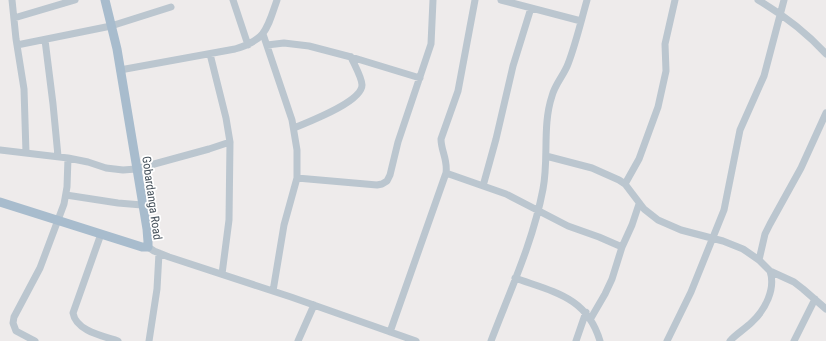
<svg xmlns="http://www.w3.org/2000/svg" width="826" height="341" viewBox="0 0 826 341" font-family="'Roboto Condensed',sans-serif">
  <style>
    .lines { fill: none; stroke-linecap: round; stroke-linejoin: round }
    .minor { stroke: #bbc6cf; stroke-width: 7 }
    .major { stroke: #a8bccd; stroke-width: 9 }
    .labels { text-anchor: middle; stroke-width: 3.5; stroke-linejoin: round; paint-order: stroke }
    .street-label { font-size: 12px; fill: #434f59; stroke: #fff }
  </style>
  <rect width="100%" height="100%" fill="#eeebeb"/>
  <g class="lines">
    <path class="minor" d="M12,0L16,39L24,89L26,153
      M233,0L248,45
      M501,0L581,21
      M758,0C782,14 807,33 826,54
      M14,18L75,0
      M263,34L292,120L297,150V178L284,225L273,291
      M45,40L53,104L58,156
      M17,45L111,26L171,7
      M267,45L284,43L309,46L351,57L420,78
      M210,54L226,118L230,142L229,220L222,274
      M120,70L235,49C266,40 267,29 277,0
      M294,128C308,122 362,102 362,85C362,78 354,64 351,57
      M0,150L68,158L88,162L106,168L123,170L136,169L209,149L230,142
      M546,156L592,168L619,180L625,184L644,209L658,220L681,230L723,241L743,249L759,260L770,271L794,282L803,289L826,309
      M446,173L506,194L568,226L599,237L622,247
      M297,178L377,185L382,184L387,181L390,175L398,142L431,44L433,0
      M625,184L639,159L658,107L666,71L665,44L675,0
      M483,186L496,139L513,66L531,8
      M66,195L118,203L142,205
      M101,234L73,313C76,331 103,336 118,341
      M148,247L154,251L169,257L291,297L416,341
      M759,260L765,234L770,224L801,168L826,113
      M515,278C554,292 587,297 600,341
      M591,318L605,294L612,279L622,247L632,225L639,204
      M390,332L446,173C448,160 441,151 441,139L458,91L475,0
      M35,341L16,331L13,323L14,317L40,268L64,204L67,187L68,158
      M149,341L157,289L159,253
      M298,341L314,305
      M491,341C510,291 533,242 543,189C549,159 542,126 552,96C555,84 564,75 568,64C576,43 581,21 587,0
      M576,341L586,312
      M667,341L691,292L724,210L740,130L764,76L784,0
      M730,341C736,334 745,329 752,322C765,310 776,289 770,271
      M794,341L815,299"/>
    <path class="major" d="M0,202L142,247H148V242L147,229L117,49L105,0"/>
  </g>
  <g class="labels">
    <g class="street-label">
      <text transform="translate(152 198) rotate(82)" y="4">Gobardanga Road</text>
    </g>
  </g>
</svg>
